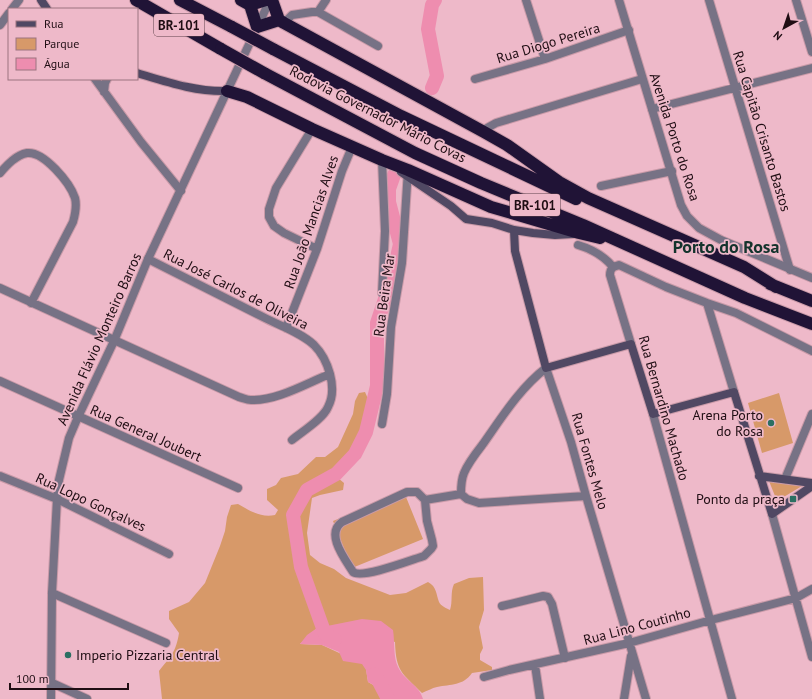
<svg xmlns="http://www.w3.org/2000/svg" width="812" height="699" viewBox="0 0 812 699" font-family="'PT Sans',sans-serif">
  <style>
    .green { fill: #d79969 }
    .water { fill: #ee8daf }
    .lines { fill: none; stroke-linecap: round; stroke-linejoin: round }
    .river { stroke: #ee8daf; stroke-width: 14 }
    .minor-casing { stroke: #c99aa8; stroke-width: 10 }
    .tertiary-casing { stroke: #c99aa8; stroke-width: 10 }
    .secondary-casing { stroke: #c99aa8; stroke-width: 10 }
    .motorway-casing { stroke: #c99aa8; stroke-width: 14 }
    .minor { stroke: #777285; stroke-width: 8 }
    .tertiary { stroke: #777285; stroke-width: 8 }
    .secondary { stroke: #504863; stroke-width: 8 }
    .motorway { stroke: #201336; stroke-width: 12 }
    .motorway-bridge-casing { stroke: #c99aa8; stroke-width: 14; stroke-linecap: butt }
    .motorway-bridge { stroke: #201336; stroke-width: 12 }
    .poi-dot { fill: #2b6f62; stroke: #eeb9c9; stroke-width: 1.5 }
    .labels { text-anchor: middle; stroke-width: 3.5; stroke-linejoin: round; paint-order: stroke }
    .shield { fill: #eeb9c9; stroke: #5d414a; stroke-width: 1 }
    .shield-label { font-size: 13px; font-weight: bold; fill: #1f0d13 }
    .street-label { font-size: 14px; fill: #1f0d13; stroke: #eeb9c9 }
    .poi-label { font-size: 14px; fill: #1f0d13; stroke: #eeb9c9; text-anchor: end }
    .district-label { font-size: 18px; font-weight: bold; fill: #13332c; stroke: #eeb9c9 }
  </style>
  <rect width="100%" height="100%" fill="#eeb9c9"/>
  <path class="green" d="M365,392L369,401C361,428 354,456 331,474C325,478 318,481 312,485H323L338,478L344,483L343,490L320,495L312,498L307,533L310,555L320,563L334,569L346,578L390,595L406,593L428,582C437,587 436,594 439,602C441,606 446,608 450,610C453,601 450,593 454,584L469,578L483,577L484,610L479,627L483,648L480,654V660L492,667V670L472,673C463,686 451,684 437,687C432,688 427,691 422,693C402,673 396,672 395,642L333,626L317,628L300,644L322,645L363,664L366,669L368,682L391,695L394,699H162L159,671C171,656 176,652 179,633L169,619V611L189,602L205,583L220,546L225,531L227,517L231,505L238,504C250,511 261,518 275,515L278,510L267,500V489L276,485L281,478L298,474L316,457H325L338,447L353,414L355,401L359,393Z
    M779,393L793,443L762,453L748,403Z
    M769,481L802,486L777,501Z
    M404,492L423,539L352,568L333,521Z"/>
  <path class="water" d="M362,619L381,621L393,630C395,642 393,657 398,667C404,680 420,686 423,699H394L391,694L368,682L366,670L362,664L343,661L339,652L322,645L300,644L307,635L317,628Z"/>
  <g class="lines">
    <path class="river" d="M432,88L437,76L428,29L432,5L435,0
      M335,640L325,634L301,567L293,515L307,490L336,474L355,454L366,432L377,386V323L393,275L400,244L389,202V189L394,175
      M375,674L388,699"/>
    <g class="minor-casing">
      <path id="minor" d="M526,0L545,59
        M709,0L790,270
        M796,0L812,52
        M12,9L19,0
        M318,12L378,46
        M284,23L292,15L312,12H318L326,0
        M0,25L9,13
        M95,79L141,142L181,191
        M475,79L545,59L629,30
        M104,92L105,83L107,79
        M652,109L812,68
        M312,129L276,188L269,209V217L274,226L284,233L317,249
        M484,132L487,128L496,123L642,79
        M0,173C7,165 16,155 27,153C44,151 70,183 75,198C77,206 75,215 73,222L31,303
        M601,186L672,171
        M578,245C592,249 604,256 613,267
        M148,259C187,279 225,298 263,317C280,326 300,332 314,345C328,359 338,388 328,407C323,419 303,431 292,440
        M0,288L239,397C243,398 247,400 251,400C277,401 307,383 330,374
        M382,293L385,231L382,160
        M707,303L734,392
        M286,328L317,249L342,171L352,147
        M631,344L610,275C610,268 613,267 619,265L666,287L707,303L736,313L812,351
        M0,381L238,488
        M653,414L732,699
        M382,424L387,394L391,327L402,263L408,170
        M0,476L57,499L169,554
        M785,479L812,414
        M407,492H417L425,500L427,521L432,540L433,546L431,549L424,556C411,560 362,579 353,572C345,559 325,534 342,522Z
        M586,496L479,503L467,499L461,494C461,487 461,480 464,473C468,463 476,453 483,444C502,417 520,388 546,368L571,442L586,496L646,699
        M425,500L461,494
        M772,514L812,657
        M52,593L166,643
        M502,606L543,596L548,597L552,604L565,658
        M535,665L540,699
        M484,677L509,670L629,643L711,620L796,598L812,589
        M52,683L87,699
        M624,699L631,656"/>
    </g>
    <g class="tertiary-casing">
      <path id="tertiary" d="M619,0L681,205L687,216L699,228L721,240L812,278
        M51,699L52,593L57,499L59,480L69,438L78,417L114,341L148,259L270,0"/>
    </g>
    <g class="secondary-casing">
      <path id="secondary" d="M41,0L47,9
        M137,73C167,82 196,92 227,91
        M401,172L451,206L466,219L492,223L514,230L533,233L555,235L573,234
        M514,230L515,251L546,368L631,344L653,414L734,392L772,514L812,486
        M759,476L812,483"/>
    </g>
    <g class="motorway-casing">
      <path id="motorway" d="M136,0L221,49
        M180,0L232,27
        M241,0L250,5L257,27L279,20L284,23L484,132L507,145L559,182L588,198L744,267L776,287
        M272,0L279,20
        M250,5L266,0
        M273,49L401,116L576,199
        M264,73L415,153L481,183L583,225L745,298L812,324
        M227,91L247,97L312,129L382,160L408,170L491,207L579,233L600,238
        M770,284L812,301"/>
    </g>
    <use href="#minor" class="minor"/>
    <use href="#tertiary" class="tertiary"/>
    <use href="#secondary" class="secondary"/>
    <use href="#motorway" class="motorway"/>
    <g class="motorway-bridge-casing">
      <path id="motorway-bridge" d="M232,27L273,49
        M221,49L264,73"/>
    </g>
    <use href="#motorway-bridge" class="motorway-bridge"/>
  </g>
  <g class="poi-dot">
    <circle cx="771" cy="423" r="4"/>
    <rect x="789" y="495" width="8" height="8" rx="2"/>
    <circle cx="68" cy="655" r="4"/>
  </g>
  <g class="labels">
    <g class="shield">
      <rect x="154" y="14" width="50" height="22" rx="3"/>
      <rect x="510" y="194" width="50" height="22" rx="3"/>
    </g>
    <g class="shield-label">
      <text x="179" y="30">BR-101</text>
      <text x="535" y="210">BR-101</text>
    </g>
    <g class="street-label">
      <text transform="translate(548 43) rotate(-17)" y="5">Rua Diogo Pereira</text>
      <text transform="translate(378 114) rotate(27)" y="5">Rodovia Governador Mário Covas</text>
      <text transform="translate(762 131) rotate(73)" y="5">Rua Capitão Crisanto Bastos</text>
      <text transform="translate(675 137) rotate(72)" y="5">Avenida Porto do Rosa</text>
      <text transform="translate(311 222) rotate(-71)" y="5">Rua João Mancias Alves</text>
      <text transform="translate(236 289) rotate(27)" y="5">Rua José Carlos de Oliveira</text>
      <text transform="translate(384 295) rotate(-82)" y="5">Rua Beira Mar</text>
      <text transform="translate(99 339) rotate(-66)" y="5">Avenida Flávio Monteiro Barros</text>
      <text transform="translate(664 408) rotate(74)" y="5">Rua Bernardino Machado</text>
      <text transform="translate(146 433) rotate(24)" y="5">Rua General Joubert</text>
      <text transform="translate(590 461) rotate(74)" y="5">Rua Fontes Melo</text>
      <text transform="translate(91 502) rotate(25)" y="5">Rua Lopo Gonçalves</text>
      <text transform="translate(637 626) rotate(-15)" y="5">Rua Lino Coutinho</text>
    </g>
    <g class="poi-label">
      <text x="763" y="420">Arena Porto<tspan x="763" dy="16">do Rosa</tspan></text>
      <text x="785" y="504">Ponto da praça</text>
      <text x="76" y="660" text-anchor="start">Imperio Pizzaria Central</text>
    </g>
    <g class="district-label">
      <text x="726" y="253">Porto do Rosa</text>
    </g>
  </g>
  <rect x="8" y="8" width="130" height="72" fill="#eeb9c9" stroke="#9b7480"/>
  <rect x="16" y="21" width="20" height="6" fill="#504863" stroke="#9b7480"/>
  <text x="44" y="28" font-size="12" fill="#1f0d13">Rua</text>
  <rect x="16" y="38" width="20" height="12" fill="#d79969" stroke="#9b7480"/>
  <text x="44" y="48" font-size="12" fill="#1f0d13">Parque</text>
  <rect x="16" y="58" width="20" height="12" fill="#ee8daf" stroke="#9b7480"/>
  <text x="44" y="68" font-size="12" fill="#1f0d13">Água</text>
  <g transform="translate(784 28) rotate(220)" stroke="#eeb9c9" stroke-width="3" paint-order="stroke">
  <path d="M0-3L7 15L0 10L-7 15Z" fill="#1f0d13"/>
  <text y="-6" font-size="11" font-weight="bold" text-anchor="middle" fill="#1f0d13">N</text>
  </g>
  <path d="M10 683v6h118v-6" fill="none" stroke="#1f0d13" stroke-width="2"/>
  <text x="16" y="683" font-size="12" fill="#1f0d13" stroke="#eeb9c9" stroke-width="3" paint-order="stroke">100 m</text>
</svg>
